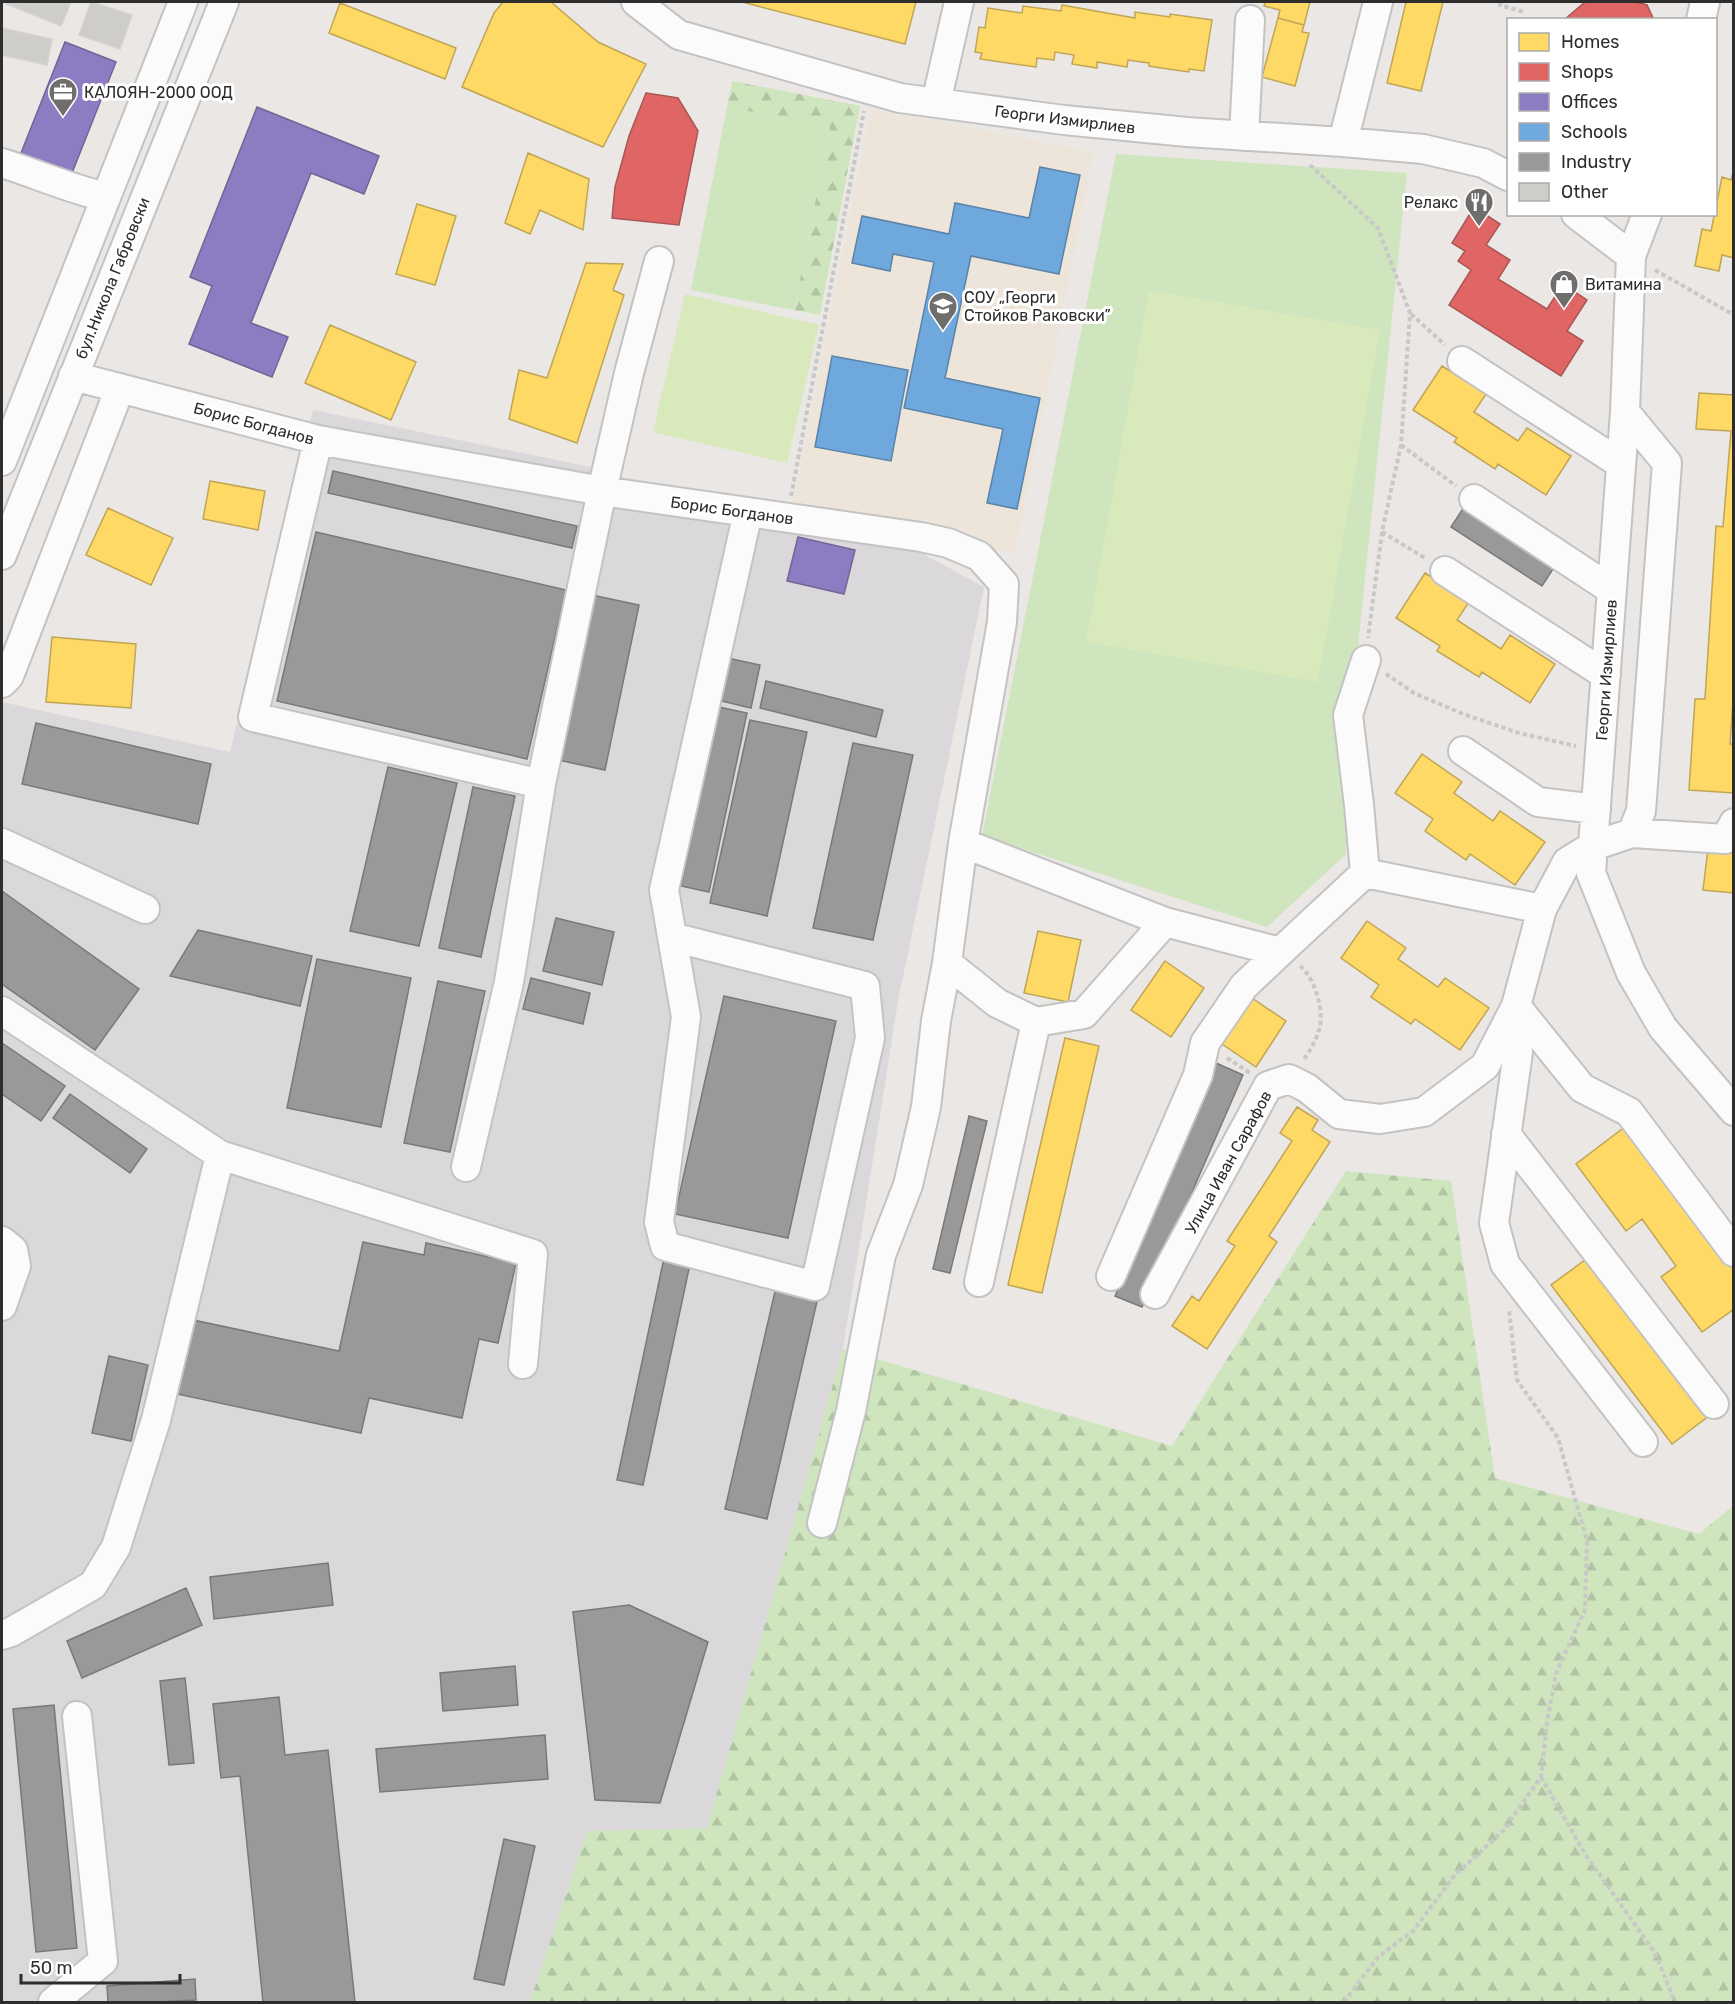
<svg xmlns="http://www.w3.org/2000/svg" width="1735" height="2004" viewBox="0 0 1735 2004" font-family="Rubik,sans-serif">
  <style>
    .industrial { fill: #dbd8db }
    .education { fill: #ede5d9 }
    .grass { fill: #cee5be }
    .forest { fill: url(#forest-firs) }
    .pitch { fill: #d8e9bb }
    .homes { fill: #ffd966; stroke: #c0a555; stroke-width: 1.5 }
    .shops { fill: #e06666; stroke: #a55; stroke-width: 1.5 }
    .offices { fill: #8e7cc3; stroke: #716496; stroke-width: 1.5 }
    .schools { fill: #6fa8dc; stroke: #5b83a8; stroke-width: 1.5 }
    .industry { fill: #999; stroke: #797979; stroke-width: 1.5 }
    .building { fill: #cfcdca; stroke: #d5d3d0; stroke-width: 1.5 }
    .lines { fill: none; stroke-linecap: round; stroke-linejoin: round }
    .minor-casing { stroke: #c4c3c4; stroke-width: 32 }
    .path { stroke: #c8c8c8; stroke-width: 4; stroke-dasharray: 4.5 3; stroke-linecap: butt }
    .minor { stroke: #fcfbfb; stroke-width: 28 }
    .labels { text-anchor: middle; stroke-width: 6; stroke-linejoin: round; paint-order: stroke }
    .poi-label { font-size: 16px; fill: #2d2d2d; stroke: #fff; text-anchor: start }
    .street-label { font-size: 16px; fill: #2d2d2d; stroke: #fff }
  </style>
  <defs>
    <pattern id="forest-firs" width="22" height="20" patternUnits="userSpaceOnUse" patternTransform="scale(1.5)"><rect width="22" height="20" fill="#cee5be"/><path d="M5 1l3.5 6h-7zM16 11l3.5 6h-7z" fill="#b1c5a4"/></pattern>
  </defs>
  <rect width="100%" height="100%" fill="#eae7e4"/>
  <path class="industrial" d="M313,410L605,470L727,520L918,551L984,587L898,1001L843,1349L707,1829L587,1831L530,2002H2V702L230,752Z"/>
  <path class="education" d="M871,109L1094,152L1015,553L792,510Z"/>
  <path class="grass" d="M727,107L830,126L794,310L691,290Z
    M1116,154L1407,173L1356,665L1346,854L1267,927L982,836Z"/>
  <path class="forest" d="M732,81L860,106L820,315L794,310L830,127L727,107Z
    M1346,1171L1451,1181L1495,1478L1699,1534L1733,1506V2002H530L587,1831L707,1828L843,1349L1172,1446Z"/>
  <path class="pitch" d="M1149,290L1380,330L1318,682L1086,642Z
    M685,294L819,325L787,463L653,432Z"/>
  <path class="homes" d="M503,2H551L598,42L646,64L603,147L462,87L494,13Z
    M742,2H916L905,44Z
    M1265,2H1310L1304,25L1278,18L1280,10L1264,6Z
    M1406,2H1443L1421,91L1387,83Z
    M340,3L456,48L445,79L329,33Z
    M1062,5L1135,18V12L1170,17V14L1212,20L1204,71L1189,69V72L1168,69L1149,66V63L1128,60L1127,67L1097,62V68L1072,64L1074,55L1055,52L1054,60L1037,58L1036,67L980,59L982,53L975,52L979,27L985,28L988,8L1022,13L1023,6L1061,11Z
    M1278,18L1304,25L1302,32L1309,33L1295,86L1262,77Z
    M528,153L589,179L583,230L540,210L530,234L505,223Z
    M1734,169V258L1722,255L1719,271L1695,266L1702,229L1711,231L1722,177L1731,180Z
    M417,204L456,216L435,285L396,274Z
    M586,263L623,264L613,290L624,295L577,443L509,419L519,370L547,378Z
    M330,325L416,362L391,420L305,383Z
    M1442,366L1486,394L1474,412L1518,441L1527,428L1571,456L1546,495L1498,464L1495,469L1454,442L1457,438L1413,410Z
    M1699,393L1734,395V688L1730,744H1734V793L1689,790L1695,699H1705L1716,526L1723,527L1731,431L1696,429Z
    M210,481L265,491L258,530L203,519Z
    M108,508L173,538L151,585L86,555Z
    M1425,573L1469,602L1457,620L1501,649L1510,635L1555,664L1530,703L1482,672L1479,677L1437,651L1440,646L1396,618Z
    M52,637L136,644L131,708L46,702Z
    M1422,754L1462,782L1454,793L1493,821L1500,811L1545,842L1515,885L1470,854L1466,860L1425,831L1433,819L1395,793Z
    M1708,849L1734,851V893L1703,890Z
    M1367,921L1406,948L1398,959L1438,987L1445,978L1489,1008L1460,1050L1415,1019L1411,1024L1371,997L1379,985L1341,958Z
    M1038,931L1081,940L1068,1002L1024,993Z
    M1165,961L1204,988L1171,1037L1131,1010Z
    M1246,994L1286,1021L1256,1067L1216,1040Z
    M1065,1038L1099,1046L1042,1293L1008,1285Z
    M1297,1107L1318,1120L1312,1130L1330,1142L1269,1236L1277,1242L1207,1349L1172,1326L1192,1296L1199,1301L1235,1246L1227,1241L1292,1141L1280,1133Z
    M1630,1123L1734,1261V1309L1702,1332L1661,1277L1676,1266L1642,1219L1626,1231L1576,1164Z
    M1589,1257L1710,1415L1672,1444L1551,1285Z"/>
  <path class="shops" d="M1585,2H1636L1647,5L1654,20H1564Z
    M646,93L678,98L698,131L679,225L612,218L615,187L629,136Z
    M1474,207L1500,224L1486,245L1510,260L1498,279L1547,309L1563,284L1587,300L1567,331L1583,341L1561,376L1449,305L1471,270L1458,261L1465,251L1452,243Z"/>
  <path class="offices" d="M65,42L116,62L72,173L21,153Z
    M257,107L379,156L364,194L311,173L251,323L288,337L272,377L189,344L212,286L190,277Z
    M798,537L855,550L844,594L787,581Z"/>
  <path class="schools" d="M1040,167L1080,175L1059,274L971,256L945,378L1040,398L1017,509L987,503L1003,429L904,408L934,262L893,254L890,271L852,263L862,216L949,234L955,203L1029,218Z
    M832,356L908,370L891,461L815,447Z"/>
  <path class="industry" d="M333,471L577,526L572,548L328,493Z
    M1464,507L1555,566L1542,586L1451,527Z
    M316,532L566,590L527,759L277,701Z
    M592,595L639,605L605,770L558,760Z
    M723,657L760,665L751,708L713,699Z
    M766,681L883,710L876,737L760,708Z
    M719,707L747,713L709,892L681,886Z
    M750,720L807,732L767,916L710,903Z
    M36,723L211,764L198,824L22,784Z
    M853,743L913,755L873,940L813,928Z
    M388,767L457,783L419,946L350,931Z
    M473,787L515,796L481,957L439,948Z
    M2,891L139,989L95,1050L2,984Z
    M556,918L614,932L602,985L543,971Z
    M198,930L312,956L300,1006L170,976Z
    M317,959L411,978L381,1127L287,1108Z
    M531,978L590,993L583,1024L523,1009Z
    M438,981L485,991L450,1152L404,1143Z
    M724,996L836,1021L788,1238L675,1214Z
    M2,1043L65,1086L41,1121L2,1094Z
    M1216,1063L1243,1075L1142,1307L1115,1296Z
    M70,1094L147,1149L130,1173L53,1118Z
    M969,1116L987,1121L950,1273L933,1269Z
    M363,1242L424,1255L426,1243L516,1263L498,1343L479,1339L462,1418L369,1398L361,1433L177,1394L193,1320L339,1351Z
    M664,1258L690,1264L643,1485L617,1480Z
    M776,1287L818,1297L767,1519L725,1509Z
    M109,1356L148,1365L131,1441L92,1433Z
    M328,1563L333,1605L214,1619L210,1577Z
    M186,1588L202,1625L82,1678L67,1641Z
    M629,1605L708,1642L660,1803L595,1800L573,1612Z
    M515,1666L518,1705L443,1711L440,1673Z
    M185,1678L194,1763L169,1765L160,1681Z
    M279,1697L285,1755L328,1750L355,2002H263L240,1776L221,1778L213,1704Z
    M54,1705L77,1948L36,1952L13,1709Z
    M545,1735L548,1779L380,1792L376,1749Z
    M504,1839L535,1846L504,1985L474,1979Z
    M195,1979L196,2000L157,2002H108L107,1986Z"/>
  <path class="building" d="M2,2H71L61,26Z
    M91,2L132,15L120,49L79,35Z
    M2,28L52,39L47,65L2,55Z"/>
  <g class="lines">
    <g class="minor-casing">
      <path id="minor" d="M636,2L679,35L900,98L1064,120L1187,132L1343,142L1423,149L1483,163L1508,176
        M1701,20L1705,2
        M936,103L959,2
        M1244,136L1250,20
        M1343,142L1378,2
        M2,163C37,174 70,189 106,197
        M1576,214L1631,256
        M1647,214L1631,256L1625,412L1591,873L1631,973L1663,1028L1734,1111
        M1462,361L1621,464
        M73,376L318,440L602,491L921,537L948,543L979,556L1004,584L1002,622L963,843L947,963L936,1021L926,1107L908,1185L881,1255L851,1411L822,1523
        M1625,412L1667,463L1641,811L1632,833
        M318,440L253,717L541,784
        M2,461L183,2
        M1474,499L1612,590
        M2,555L224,2
        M1445,571L1606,675
        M2,683L9,676L120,388
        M1463,751L1538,802L1596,809
        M2,843L145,909
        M963,843L1165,922
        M1365,873L1359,805L1348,715L1366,660
        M672,937L865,986L870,1038L815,1286L665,1246L659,1222L686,1017L664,890L748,512
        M947,963L997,1003L1036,1022L1084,1014L1165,922L1280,952L1365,873L1542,909
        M1516,1006L1582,1088L1629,1112L1734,1252
        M1516,1009L1518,1052L1494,1223L1505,1264L1643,1442
        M2,1011L220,1155L533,1254L523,1364
        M1506,1134L1714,1404
        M466,1167L509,982L541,784L602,491L629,373L659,261
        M2,1241L13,1250L16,1266L2,1306
        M1111,1276L1198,1075L1205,1043L1244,986L1280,952
        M979,1282L1036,1022
        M1155,1294L1268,1086L1289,1079L1307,1088L1339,1114L1380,1119L1424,1112L1485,1066L1516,1006L1542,909L1567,862L1593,846L1632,833L1725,839L1734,823
        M2,1635L11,1632L93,1585L116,1547L156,1420L220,1155
        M53,2002L103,1961L77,1716"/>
    </g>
    <path class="path" d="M1501,2L1500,5L1524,12
      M1310,165L1378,228L1410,313L1401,445L1382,532L1368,638
      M1655,270L1734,315
      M1411,314L1445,345
      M1401,445L1456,486
      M791,496L864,111
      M1382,532L1425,558
      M1386,674L1414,693L1463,714L1519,733L1576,746
      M1300,966C1315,978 1325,1012 1319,1030C1316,1040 1310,1051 1304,1059
      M1227,1058L1250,1073
      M1541,1777L1585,1854L1655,1953L1675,2002
      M1344,2002L1378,1957L1414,1930L1454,1876L1503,1831L1541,1777L1547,1722L1556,1673L1585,1610L1587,1541L1558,1438L1517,1380L1509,1310"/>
    <use href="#minor" class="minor"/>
  </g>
  <defs>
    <g id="office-pin" transform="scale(1.5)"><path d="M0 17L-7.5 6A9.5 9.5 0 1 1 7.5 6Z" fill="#6f6e6d" stroke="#fff"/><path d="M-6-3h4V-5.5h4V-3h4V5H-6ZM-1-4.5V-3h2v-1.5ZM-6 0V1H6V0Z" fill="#fff"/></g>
    <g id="restaurant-pin" transform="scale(1.5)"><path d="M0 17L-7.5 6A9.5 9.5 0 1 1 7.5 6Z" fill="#6f6e6d" stroke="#fff"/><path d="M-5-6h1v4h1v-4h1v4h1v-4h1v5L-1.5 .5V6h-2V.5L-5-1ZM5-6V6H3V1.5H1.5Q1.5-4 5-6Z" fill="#fff"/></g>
    <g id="shop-pin" transform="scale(1.5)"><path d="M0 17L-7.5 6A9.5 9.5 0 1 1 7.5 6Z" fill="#6f6e6d" stroke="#fff"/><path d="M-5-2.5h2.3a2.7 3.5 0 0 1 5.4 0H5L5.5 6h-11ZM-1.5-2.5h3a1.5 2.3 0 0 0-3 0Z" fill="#fff"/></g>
    <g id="school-pin" transform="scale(1.5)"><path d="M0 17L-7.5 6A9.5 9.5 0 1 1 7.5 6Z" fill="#6f6e6d" stroke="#fff"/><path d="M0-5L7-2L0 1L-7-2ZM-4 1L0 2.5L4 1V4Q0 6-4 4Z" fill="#fff"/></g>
  </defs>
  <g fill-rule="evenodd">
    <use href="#office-pin" x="63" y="92"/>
    <use href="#restaurant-pin" x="1479" y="202"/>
    <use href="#shop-pin" x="1564" y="284"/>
    <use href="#school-pin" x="943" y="306"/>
  </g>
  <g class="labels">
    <g class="poi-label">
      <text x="84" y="98">КАЛОЯН-2000 ООД</text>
      <text x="1458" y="208" text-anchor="end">Релакс</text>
      <text x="1585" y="290">Витамина</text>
      <text x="964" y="303">СОУ „Георги<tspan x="964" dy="18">Стойков Раковски”</tspan></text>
    </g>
    <g class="street-label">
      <text transform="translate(1065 119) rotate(7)" y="6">Георги Измирлиев</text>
      <text transform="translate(112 278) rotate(-68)" y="6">бул.Никола Габровски</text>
      <text transform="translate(254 423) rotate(15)" y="6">Борис Богданов</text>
      <text transform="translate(732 510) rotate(8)" y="6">Борис Богданов</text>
      <text transform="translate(1606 670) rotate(-86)" y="6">Георги Измирлиев</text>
      <text transform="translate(1228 1162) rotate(-61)" y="6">Улица Иван Сарафов</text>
    </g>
  </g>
  <rect width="1735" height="2004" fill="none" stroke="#2d2d2d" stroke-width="6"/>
  <rect x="1507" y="18" width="210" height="198" fill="#ffffff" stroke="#ababab" stroke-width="1.5"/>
  <rect x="1519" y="33" width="30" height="18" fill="#ffd966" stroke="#ababab" stroke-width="1.5"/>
  <text x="1561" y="48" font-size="18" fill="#2d2d2d">Homes</text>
  <rect x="1519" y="63" width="30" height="18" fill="#e06666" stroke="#ababab" stroke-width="1.5"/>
  <text x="1561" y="78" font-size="18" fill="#2d2d2d">Shops</text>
  <rect x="1519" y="93" width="30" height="18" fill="#8e7cc3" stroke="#ababab" stroke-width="1.5"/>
  <text x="1561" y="108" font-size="18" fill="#2d2d2d">Offices</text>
  <rect x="1519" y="123" width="30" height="18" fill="#6fa8dc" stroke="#ababab" stroke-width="1.5"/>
  <text x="1561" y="138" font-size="18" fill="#2d2d2d">Schools</text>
  <rect x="1519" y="153" width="30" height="18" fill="#999999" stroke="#ababab" stroke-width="1.5"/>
  <text x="1561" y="168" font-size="18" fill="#2d2d2d">Industry</text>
  <rect x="1519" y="183" width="30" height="18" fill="#cfcdca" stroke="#ababab" stroke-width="1.5"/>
  <text x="1561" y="198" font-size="18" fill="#2d2d2d">Other</text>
  <path d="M21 1974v9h159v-9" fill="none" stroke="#2d2d2d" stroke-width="3"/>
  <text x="30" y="1974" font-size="18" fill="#2d2d2d" stroke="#ffffff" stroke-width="4.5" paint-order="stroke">50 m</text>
</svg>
